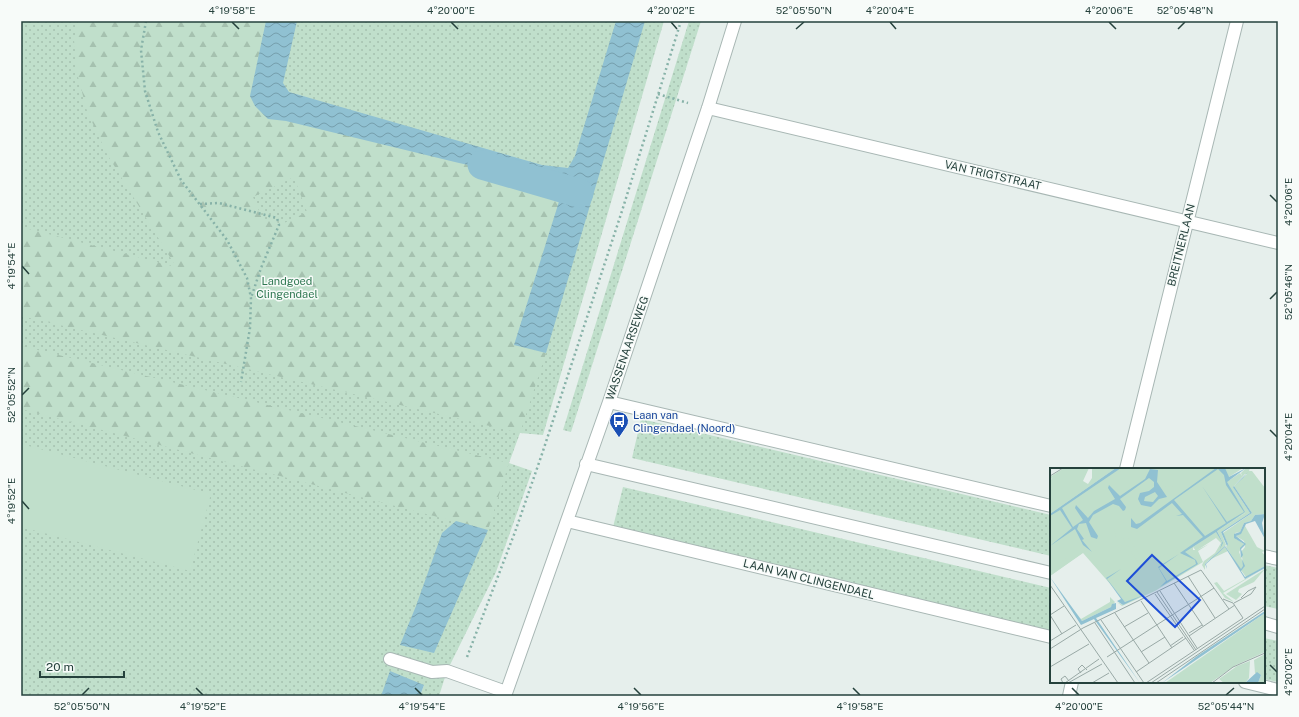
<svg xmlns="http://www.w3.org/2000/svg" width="1299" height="717" viewBox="0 0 1299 717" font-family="'Public Sans',sans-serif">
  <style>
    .grass { fill: url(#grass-dots) }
    .forest { fill: url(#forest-firs); fill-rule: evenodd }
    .garden { fill: #c0dfcb }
    .water { fill: url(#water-waves) }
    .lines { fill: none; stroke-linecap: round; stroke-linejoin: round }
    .canal { stroke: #90c1d2; stroke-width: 29 }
    .minor-casing { stroke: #a8b7b4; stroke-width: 14 }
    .path { stroke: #87b2a8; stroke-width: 2.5; stroke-dasharray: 2 3; stroke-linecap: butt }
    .minor { stroke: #fff; stroke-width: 12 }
    .ticks { fill: none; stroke: #25413c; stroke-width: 1.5 }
    .labels { text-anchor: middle; stroke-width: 3; stroke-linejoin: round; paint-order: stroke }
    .street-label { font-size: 11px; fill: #25413c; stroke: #f7fbf9 }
    .park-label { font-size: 11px; fill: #2f7852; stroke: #f7fbf9 }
    .transit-label { font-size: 11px; fill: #164399; stroke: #f7fbf9; text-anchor: start }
    .inset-road { fill: none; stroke: #99a9a6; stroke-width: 1 }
    .view { fill: #1d4ed8; fill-opacity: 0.15; stroke: #1d4ed8; stroke-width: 2 }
    .inset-edge { fill: none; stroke: #25413c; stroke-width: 2 }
    .neatline { fill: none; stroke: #25413c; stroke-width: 1.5 }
    .ticks-label { font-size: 10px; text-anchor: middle; fill: #25413c }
  </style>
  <defs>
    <pattern id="grass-dots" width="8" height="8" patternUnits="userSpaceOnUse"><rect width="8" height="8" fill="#c0dfcb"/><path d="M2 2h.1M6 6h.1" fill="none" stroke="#a5c1af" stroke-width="1.8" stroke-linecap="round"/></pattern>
    <pattern id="forest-firs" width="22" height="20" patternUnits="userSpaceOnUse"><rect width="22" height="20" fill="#c0dfcb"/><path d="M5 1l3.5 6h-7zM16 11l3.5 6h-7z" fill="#a5c1af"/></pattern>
    <pattern id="water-waves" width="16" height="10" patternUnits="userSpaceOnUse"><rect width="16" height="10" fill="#90c1d2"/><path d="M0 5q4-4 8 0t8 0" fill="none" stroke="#759eac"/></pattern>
  </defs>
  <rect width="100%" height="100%" fill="#e6efec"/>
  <path class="grass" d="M21,21H664L543,435L520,433L509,463L532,471L496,572L447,671L439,696H420L424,685L382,696H21Z
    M689,21H701L571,432L563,430Z
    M641,419L1051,515V556L632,458Z
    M623,487L1051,588V631L613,527Z
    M1264,565L1278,568V609L1264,606Z
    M1264,638L1278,641V682L1264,679Z"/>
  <path class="forest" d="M78,21H266L250,96L268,119L286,121L556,184L562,192L514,345L546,353L520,433L21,316V227L176,267L107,154L87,111L77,73L74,40ZM294,177L307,212L282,224L262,218L253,197Z
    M21,346L509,463L488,530L21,409Z"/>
  <path class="garden" d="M21,444L211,494L190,571L21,527Z"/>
  <path class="water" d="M266,21H297L283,83L289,92L542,165L568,168L575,156L616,21H645L546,353L514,345L562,192L556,184L459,163L286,121L268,119L255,106L250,96Z
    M456,521L488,530L434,653L400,645L416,606L442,533Z
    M390,671L424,685L420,696H381Z"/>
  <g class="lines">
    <path class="canal" d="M482,165L579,193"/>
    <g class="minor-casing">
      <path id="minor" d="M708,108L1278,243
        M609,402L1051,506
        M586,464L1051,573
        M1126,469L1237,21
        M567,521L1051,637
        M1264,556L1278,559
        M1264,623L1278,627
        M390,659L432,672L447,671L506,692
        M1245,682L1278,690
        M505,696L609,402L708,108L735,21
        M1069,696L1072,682"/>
    </g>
    <path class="path" d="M146,21L141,50L145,91L158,132L181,180L227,240L247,278L251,298L250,328L241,382
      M658,94L688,103
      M200,204L219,203L277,218L279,225L261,268L251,298
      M467,657L515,532L542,454L622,211L681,21"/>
    <use href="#minor" class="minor"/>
  </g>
  <path class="ticks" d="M232,22L239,29M451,22L458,29M671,22L677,29M890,22L896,29M1109,22L1116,29M796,29L804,22M1178,29L1185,22M1270,195L1277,202M22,266L29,274M1270,299L1277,292M22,395L29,388M1270,430L1277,437M22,501L29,509M1270,665L1277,672M196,688L203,695M415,688L422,695M634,688L641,695M853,688L860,695M1072,688L1079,695M82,695L89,688M1226,695L1234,688"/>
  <defs>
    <g id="bus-pin" transform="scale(1)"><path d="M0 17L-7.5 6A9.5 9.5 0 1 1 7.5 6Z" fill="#1a4fb4" stroke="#f7fbf9"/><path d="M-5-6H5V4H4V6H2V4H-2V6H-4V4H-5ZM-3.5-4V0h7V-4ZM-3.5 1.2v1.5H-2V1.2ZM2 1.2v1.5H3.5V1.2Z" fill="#fff"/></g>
  </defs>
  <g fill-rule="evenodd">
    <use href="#bus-pin" x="619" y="421"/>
  </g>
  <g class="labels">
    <g class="street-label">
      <text transform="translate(993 175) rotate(13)" y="4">VAN TRIGTSTRAAT</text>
      <text transform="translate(1181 245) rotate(-76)" y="4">BREITNERLAAN</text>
      <text transform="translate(627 348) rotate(-71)" y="4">WASSENAARSEWEG</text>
      <text transform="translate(809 579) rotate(14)" y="4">LAAN VAN CLINGENDAEL</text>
    </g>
    <g class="park-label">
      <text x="287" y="285">Landgoed<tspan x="287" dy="13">Clingendael</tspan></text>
    </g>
    <g class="transit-label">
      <text x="633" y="419">Laan van<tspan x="633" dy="13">Clingendael (Noord)</tspan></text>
    </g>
  </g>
  <g transform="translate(1050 468)">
    <rect width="215" height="215" fill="#e6efec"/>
    <path d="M66,0H193L179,9L195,45L143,79V82H147L159,76L148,83L153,94L105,123L72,138L67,134L73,137L76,134L33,85L0,108V46ZM215,101L204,114L189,121L188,124L192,126L186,132L176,126ZM60,129L65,134L61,139L32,153L22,140L31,151L60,134Z" fill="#c0dfcb"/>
    <path d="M14,0H39L33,13L38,16L42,10V0H66L0,46V13L3,9L0,12V9ZM71,0H83L74,1L61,10L70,28L62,18L61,24L64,32L44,43L40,49L36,42L35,40L40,39L38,32L26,36L33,52L23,59L12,40ZM196,0H200L199,3H202L215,20V46L205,47L201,53L194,55L190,64L185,65L186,71L194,76L189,84L194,97L191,102L176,79L178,76L173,65L202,45L184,18L197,6H195L183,19L200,45L171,64L176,77L160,92L175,79L178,83L159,92L155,96V102L152,97L154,93L165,85L171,75L166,70L146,83L143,79L166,63L172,74V79V73L167,63L195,45L177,14L190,5L192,8L191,5ZM123,11L131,21L127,23L124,18L114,19L111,16L113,13ZM150,14L176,55L155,68L124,33L133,24ZM105,24L108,28L103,34L94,33L95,29ZM102,50H136L153,69L108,99L116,113L106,121L72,69L76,66L99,102L103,91L129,81L102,61L100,55L90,63L78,65L90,61ZM37,55L40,67L35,57L28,61L38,75L43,74L47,77V81L42,84L35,76L27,60L30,56ZM195,58L207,79L215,83L212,84L215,88V98L196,109L191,102L194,99L191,84L195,79L194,73L186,68L190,66ZM64,61L69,65L105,122L102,123L72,78L64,77L60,73L66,69ZM34,78L38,81L0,108V102ZM215,100L173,125L184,134L175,130L164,115L167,114L174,123ZM60,109L78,133L75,134L57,111ZM215,145V184L186,197L160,215H115ZM215,186V215H208L211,207L205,205L204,192ZM200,193L199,210L195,215H174L169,211L187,198Z" fill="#c0dfcb"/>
    <path d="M122,35L136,50H101L112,43ZM0.5 52a5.5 5.5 0 1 1 11 0a5.5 5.5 0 1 1-11 0ZM67,77L72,78L84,97L78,101L71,95V83Z" fill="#c0dfcb"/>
    <path d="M66,0H71L12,40L23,59L33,52L25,40L26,37L38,50L44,43L65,31L58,20L59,17L70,28L95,11L100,1L108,2L107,14L117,29L109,31L101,39L91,37L88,31L90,25L99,23L104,19V14L99,10L70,31L76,39L75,42L73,43L69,38L63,36L43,47L39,54L48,68L47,71L41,69L36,55L29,56L27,61L34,71L32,72L42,84L33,77L25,61L0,78L22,60L10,42L0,48V46ZM105,24L108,28L103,34L94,33L95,29ZM166,0H175L179,9L196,0L177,14L195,44L167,63L173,75L170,81L172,74L166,64L135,84L146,92L148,96L110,119L116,113L108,99L129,86L109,100L117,113L146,96L145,92L130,85L153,69L133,47L126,48L132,46L122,35L87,61L81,59V50L86,56L90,55ZM168,1L174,7L176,17L194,44L177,54L152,18L176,55L155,68L124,32ZM198,4L193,10L184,18L202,45L173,64L178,76L177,78L171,64L200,45L183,19ZM215,46L212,55L215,71L205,53L196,56L191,66L186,68L196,76L191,81L193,87L191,90L190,80L194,76L184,70V66L190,64L194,55L201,53L205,47ZM175,78L191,101L193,98L192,91L195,98L191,103L195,109L215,98V100L195,111L175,79L156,96L157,101L155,96ZM71,101L57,111L75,134L94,127L73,137L67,133L71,131L56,110ZM0,109L32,153L61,139L62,136L66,135V141L46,150L90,215L44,151L31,157ZM215,143V145L112,215L147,188ZM207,204L211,207L208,215H195Z" fill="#90c1d2" fill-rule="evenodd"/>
    <path class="inset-road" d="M0,8L13,0M151,102L179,141M138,108L165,150M124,115L153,158M0,117L68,215M110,123L147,180M107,124L146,182M105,126L144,182M191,130L198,123L206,119M91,133L122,180M184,135L201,126L206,119M65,145L99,195M0,147L12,166M0,147L14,138M51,152L94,215M45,155L85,215M74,159L98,145M139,165L152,157M139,168L185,137M0,173L26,157M120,178L133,169M0,181L33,160L151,102M91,184L115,169M57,189L164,120M0,199L39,176M86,204L136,170M31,205L28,201L32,197L37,202M13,215L11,211L15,208L19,213M15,215L49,191M18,215L52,196M42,215L59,205M96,215L193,150L183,135L173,131M101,215L215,138M106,215L215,141M162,215L183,199L215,185"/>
    <path class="view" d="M102,87L150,132L125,159L77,113Z"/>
    <rect width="215" height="215" class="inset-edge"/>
  </g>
  <rect width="1299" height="717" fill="none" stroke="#f7fbf9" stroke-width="44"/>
  <path d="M40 671v6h84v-6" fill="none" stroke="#25413c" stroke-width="2"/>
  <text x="46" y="671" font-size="12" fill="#25413c" stroke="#f7fbf9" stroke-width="3" paint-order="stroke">20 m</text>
  <rect x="22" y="22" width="1255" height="673" class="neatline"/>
  <g class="ticks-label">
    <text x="232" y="14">4°19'58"E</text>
    <text x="451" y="14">4°20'00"E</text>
    <text x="671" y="14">4°20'02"E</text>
    <text x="804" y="14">52°05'50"N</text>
    <text x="890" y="14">4°20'04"E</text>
    <text x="1109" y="14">4°20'06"E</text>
    <text x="1185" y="14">52°05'48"N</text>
    <text transform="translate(1288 202) rotate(-90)" y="4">4°20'06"E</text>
    <text transform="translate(11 266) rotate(-90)" y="4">4°19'54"E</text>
    <text transform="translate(1288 292) rotate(-90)" y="4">52°05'46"N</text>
    <text transform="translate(11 395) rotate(-90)" y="4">52°05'52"N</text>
    <text transform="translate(1288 437) rotate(-90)" y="4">4°20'04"E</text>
    <text transform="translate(11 501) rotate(-90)" y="4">4°19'52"E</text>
    <text transform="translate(1288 672) rotate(-90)" y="4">4°20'02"E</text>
    <text x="82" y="710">52°05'50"N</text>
    <text x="203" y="710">4°19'52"E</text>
    <text x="422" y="710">4°19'54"E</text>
    <text x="641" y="710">4°19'56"E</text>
    <text x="860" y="710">4°19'58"E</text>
    <text x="1079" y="710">4°20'00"E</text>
    <text x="1226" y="710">52°05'44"N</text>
  </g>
</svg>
